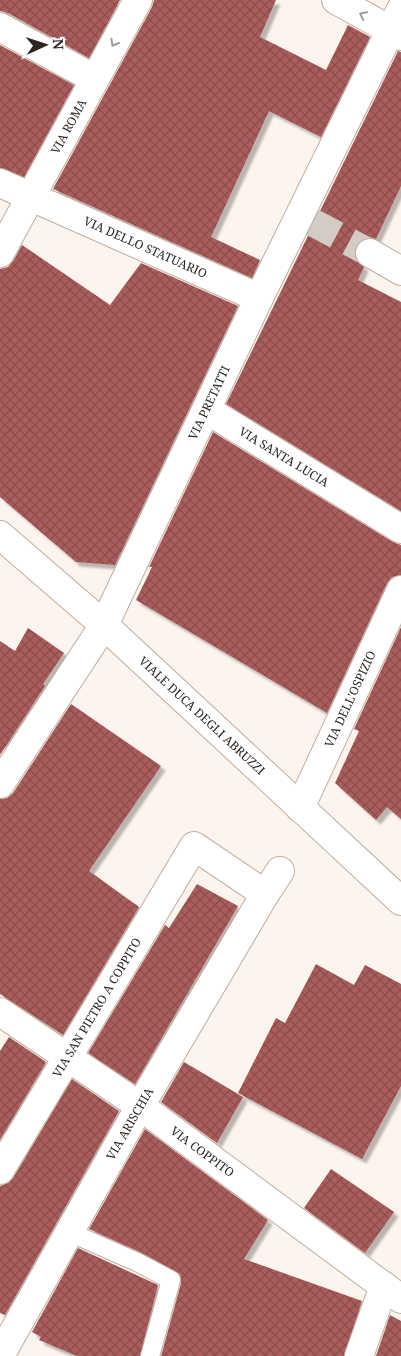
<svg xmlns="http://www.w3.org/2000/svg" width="401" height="1356" viewBox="0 0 401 1356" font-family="'Noto Serif',serif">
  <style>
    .building { fill: url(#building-cross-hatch); filter: url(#shadow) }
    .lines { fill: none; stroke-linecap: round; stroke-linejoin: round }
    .minor-tunnel { stroke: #d3cbc4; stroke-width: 28; stroke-dasharray: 28 14; stroke-linecap: butt }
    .service-casing { stroke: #c2ad9e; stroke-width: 20 }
    .pedestrian-casing { stroke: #c2ad9e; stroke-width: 30 }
    .minor-casing { stroke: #c2ad9e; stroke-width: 30 }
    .service { stroke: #fff; stroke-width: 18 }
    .pedestrian { stroke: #fff; stroke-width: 28 }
    .minor { stroke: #fff; stroke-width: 28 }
    .oneway { stroke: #a09d9b }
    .labels { text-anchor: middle; stroke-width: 4; stroke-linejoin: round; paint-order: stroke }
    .street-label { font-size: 12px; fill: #2d2520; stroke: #fff }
  </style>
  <defs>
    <pattern id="building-cross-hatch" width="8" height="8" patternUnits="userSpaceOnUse" patternTransform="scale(1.25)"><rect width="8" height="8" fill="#aa5d5d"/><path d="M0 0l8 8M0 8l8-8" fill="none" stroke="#8b4d4c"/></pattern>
    <filter id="shadow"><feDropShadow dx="4.5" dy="4.5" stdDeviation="1" flood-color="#0004"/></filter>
  </defs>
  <rect width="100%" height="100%" fill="#fdf4ed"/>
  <!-- building -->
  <g class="building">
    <polygon points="0,0 120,0 89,58 8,13 0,11"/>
    <polygon points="154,0 276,0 260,37 326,70 348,25 370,37 321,137 269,111 211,237 260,260 252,278 53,189 152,7"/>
    <polygon points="0,45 74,85 24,177 0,168"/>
    <polygon points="398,51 401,52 401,186 376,239 370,237 362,240 356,246 354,253 357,261 364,267 358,280 401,302 401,511 226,404"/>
    <polygon points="22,245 110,305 141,263 238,306 115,565 76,562 0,497 0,269 8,267 13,261"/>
    <polygon points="213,432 393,542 401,545 401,575 392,577 387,583 327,713 136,600 152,567 149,567"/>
    <polygon points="401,627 401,819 387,807 376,820 335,783 359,731 354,729"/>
    <polygon points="28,628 64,653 43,684 45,686 0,755 0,641 15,651"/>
    <polygon points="71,704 161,766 89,871 139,907 63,1035 0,994 0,799 7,798 13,793"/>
    <polygon points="197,884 238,906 135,1084 88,1053 165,925 169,928"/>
    <polygon points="316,964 354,985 365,965 401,984 401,1086 362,1159 238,1093 276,1018 285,1023"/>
    <polygon points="9,1037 46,1062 0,1140 0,1051"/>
    <polygon points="184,1062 243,1097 217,1143 161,1102"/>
    <polygon points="72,1079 119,1111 5,1315 0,1313 0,1186 8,1183 13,1178"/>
    <polygon points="145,1129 268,1220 244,1259 362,1301 344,1356 161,1356 181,1283 180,1274 142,1253 89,1229"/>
    <polygon points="331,1169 394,1212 365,1253 304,1208"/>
    <polygon points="78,1248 158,1285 140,1356 77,1356 39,1340 41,1337 32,1332"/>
    <polygon points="390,1315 401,1321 401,1356 376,1356"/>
  </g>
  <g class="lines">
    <!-- minor-tunnel -->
    <polyline class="minor-tunnel" points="312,222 370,253"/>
    <defs>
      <polyline id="service" points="69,1232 137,1262 171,1280 150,1356"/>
      <polyline id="pedestrian" points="265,894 280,871"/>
      <g id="minor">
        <polyline points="336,0 401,36"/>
        <polyline points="0,27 95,79"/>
        <path id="s1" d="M 0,183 L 259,298"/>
        <path id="s2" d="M 0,253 L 138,0"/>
        <polyline points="370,253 401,271"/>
        <path id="s3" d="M 207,410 L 401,529"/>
        <path id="s4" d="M 0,535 L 104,625 L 401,901"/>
        <path id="s5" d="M 0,784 L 104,625 L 259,298 L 401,9"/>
        <path id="s6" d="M 300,808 L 401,590"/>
        <path id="s7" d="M 0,1012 L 140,1106 L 401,1299"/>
        <path id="s8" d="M 0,1170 L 194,846 L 265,894 L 140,1106 L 0,1356"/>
        <polyline points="359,1356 384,1286"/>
      </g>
    </defs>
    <!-- service casing -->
    <use href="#service" class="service-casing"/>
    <!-- pedestrian casing -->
    <use href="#pedestrian" class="pedestrian-casing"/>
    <!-- minor casing -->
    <use href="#minor" class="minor-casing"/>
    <!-- service -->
    <use href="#service" class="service"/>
    <!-- pedestrian -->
    <use href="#pedestrian" class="pedestrian"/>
    <!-- minor -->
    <use href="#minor" class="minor"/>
  </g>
  <!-- one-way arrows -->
  <defs><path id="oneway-chevron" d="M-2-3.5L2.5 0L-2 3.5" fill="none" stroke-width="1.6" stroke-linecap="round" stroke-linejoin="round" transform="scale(1.25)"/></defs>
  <g class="oneway">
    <use href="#oneway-chevron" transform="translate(363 15) rotate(-152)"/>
    <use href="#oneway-chevron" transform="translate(114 43) rotate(119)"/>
  </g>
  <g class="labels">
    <!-- street labels -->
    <g class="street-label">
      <text dy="4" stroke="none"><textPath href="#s2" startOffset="144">VIA ROMA</textPath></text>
      <text dy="4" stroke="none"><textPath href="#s1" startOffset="159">VIA DELLO STATUARIO</textPath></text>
      <text dy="4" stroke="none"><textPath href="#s5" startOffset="436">VIA PRETATTI</textPath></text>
      <text dy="4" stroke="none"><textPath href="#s3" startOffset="90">VIA SANTA LUCIA</textPath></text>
      <text dy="4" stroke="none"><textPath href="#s6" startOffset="120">VIA DELL'OSPIZIO</textPath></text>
      <text dy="4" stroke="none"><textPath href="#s4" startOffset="271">VIALE DUCA DEGLI ABRUZZI</textPath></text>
      <text dy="4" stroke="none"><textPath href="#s8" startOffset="189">VIA SAN PIETRO A COPPITO</textPath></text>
      <text transform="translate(130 1124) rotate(-60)" y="4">VIA ARISCHIA</text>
      <text dy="4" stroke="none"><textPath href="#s7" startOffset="246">VIA COPPITO</textPath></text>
    </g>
  </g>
  <!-- north arrow -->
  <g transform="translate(45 45) rotate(87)" stroke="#ffffff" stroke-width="4" paint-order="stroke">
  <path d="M0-4L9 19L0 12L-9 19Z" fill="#2d2520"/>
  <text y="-8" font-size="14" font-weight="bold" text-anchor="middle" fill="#2d2520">N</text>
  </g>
</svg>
